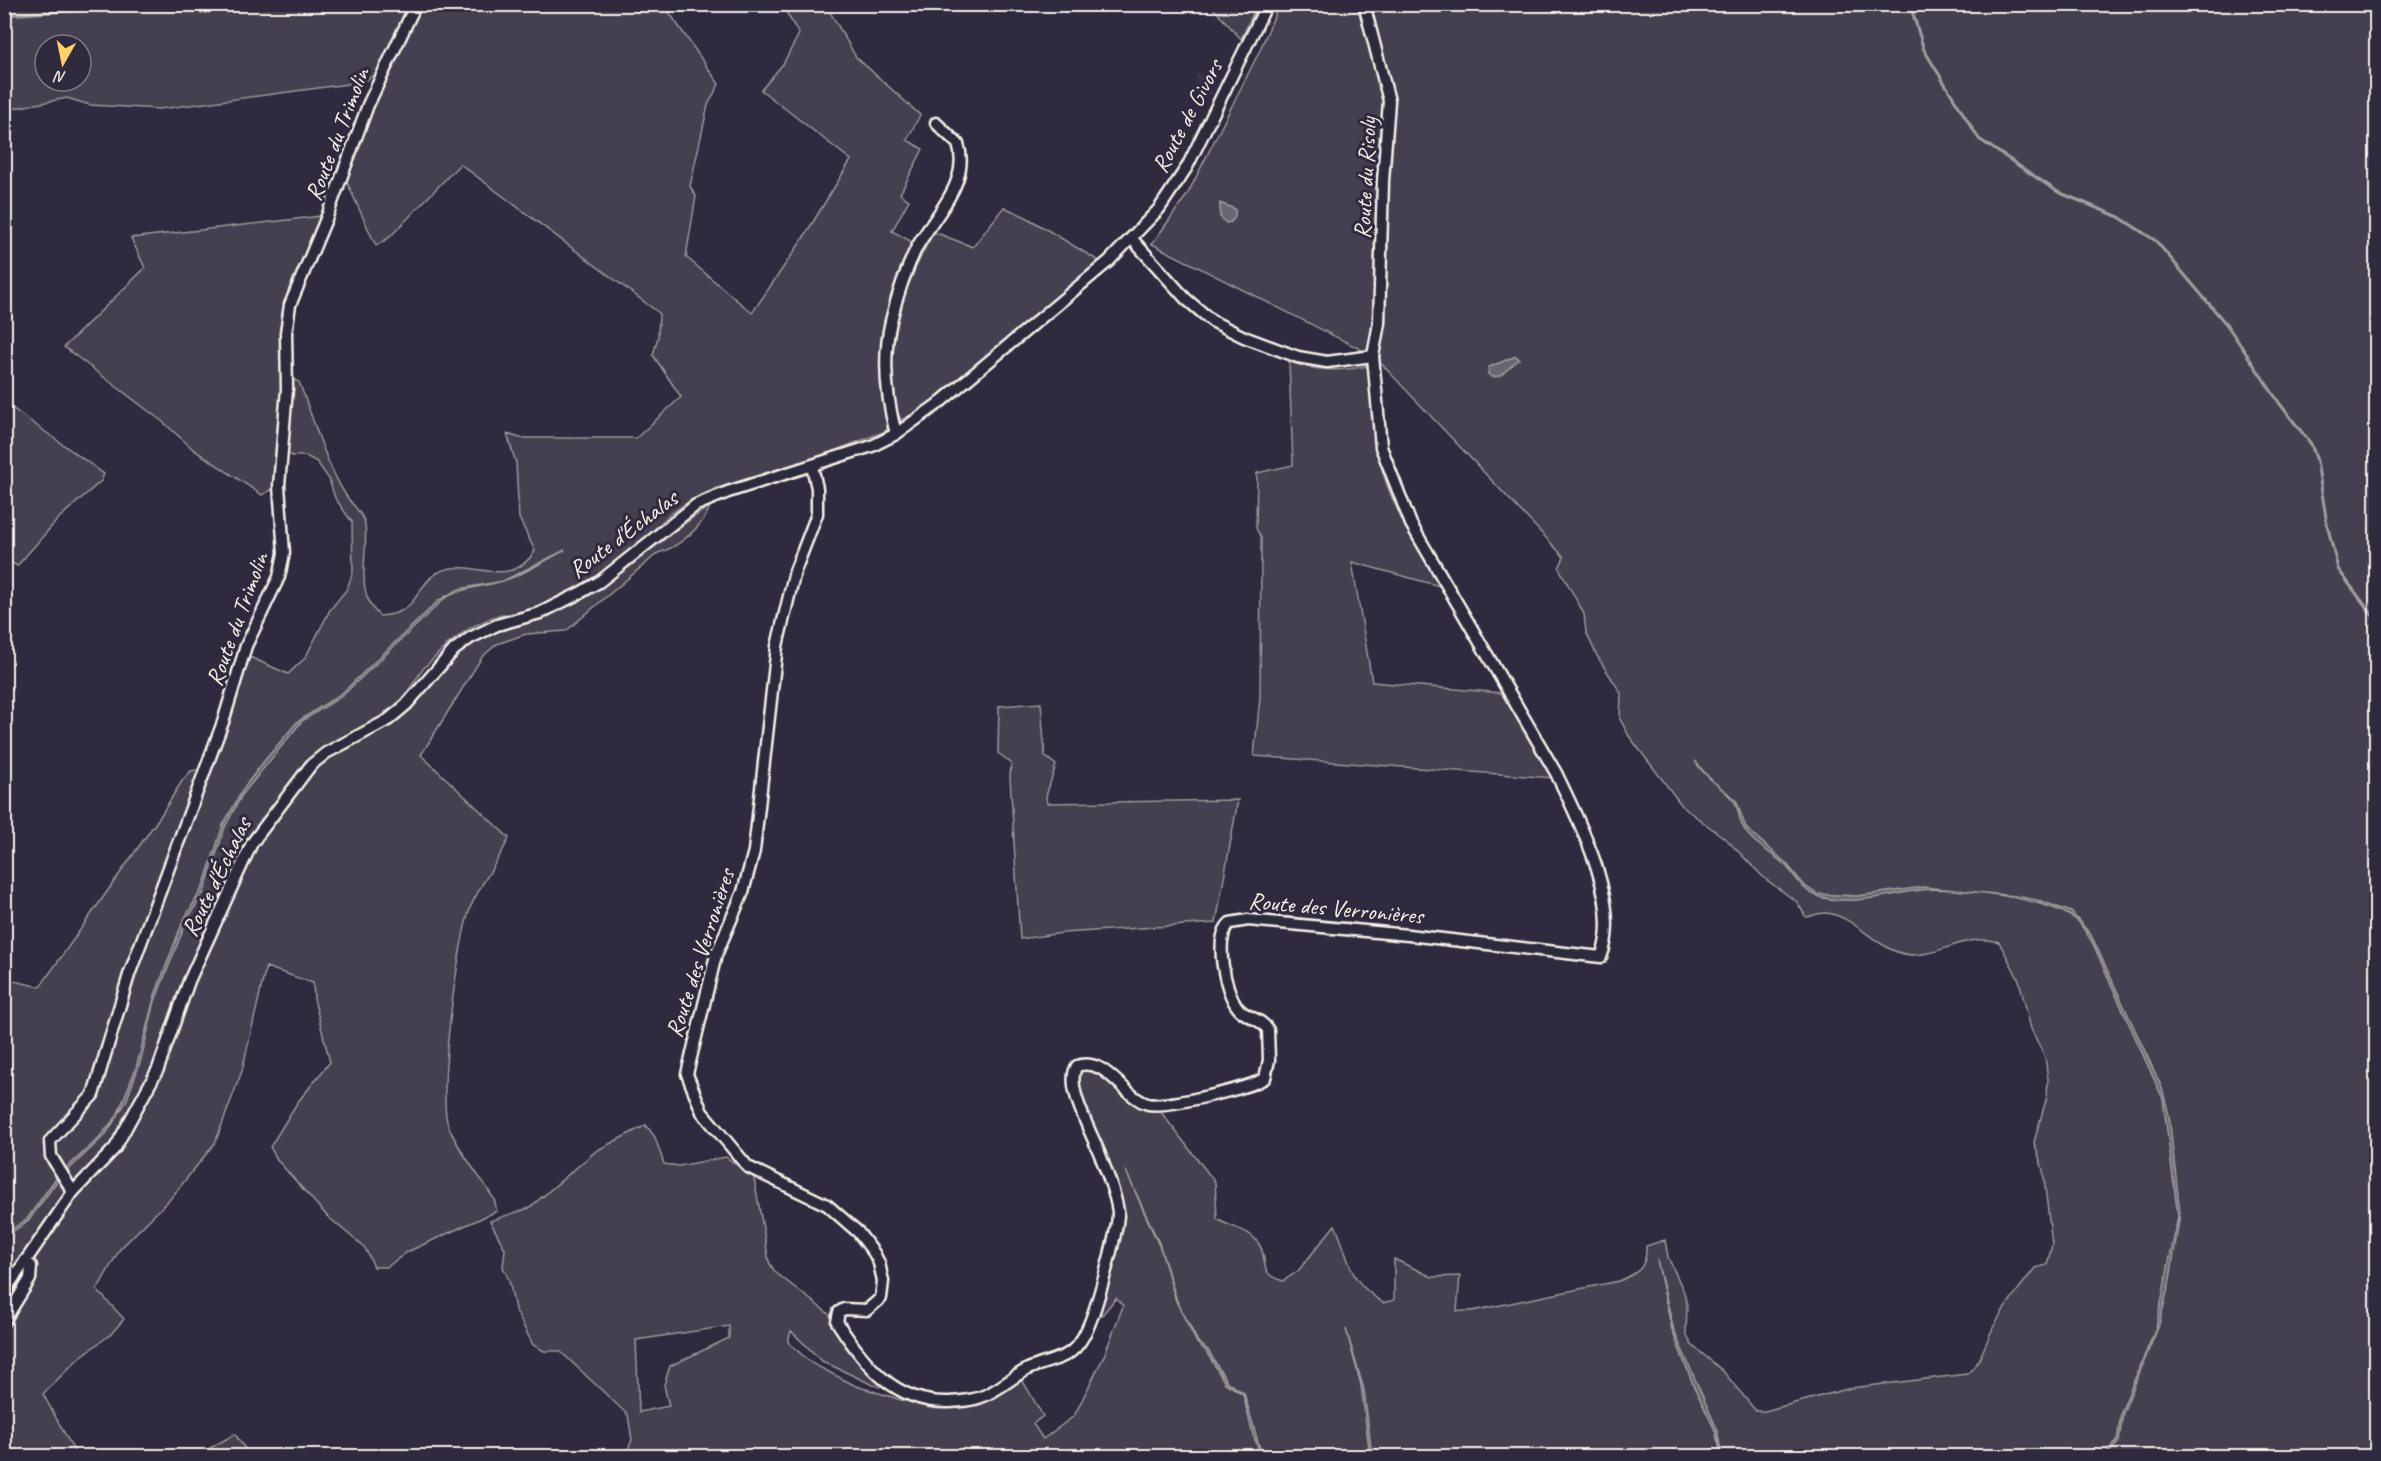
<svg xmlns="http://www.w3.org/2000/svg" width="2381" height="1461" viewBox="0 0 2381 1461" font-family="Caveat,sans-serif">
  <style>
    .built { fill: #3b3647 }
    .green { fill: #454050; stroke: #9c989c; stroke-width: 1.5; fill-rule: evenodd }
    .water { fill: #6a6670; stroke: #a19ea0; stroke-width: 1.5 }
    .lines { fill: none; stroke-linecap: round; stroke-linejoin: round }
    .stream { stroke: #a19ea0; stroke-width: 3 }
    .minor-casing { stroke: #f4f1e8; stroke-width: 15 }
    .minor { stroke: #2f2a3d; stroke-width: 10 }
    .labels { text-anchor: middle; stroke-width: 6; stroke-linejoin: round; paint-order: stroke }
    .street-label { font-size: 24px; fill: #f4f1e8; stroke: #2f2a3d }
  </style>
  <rect width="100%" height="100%" fill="#2f2a3d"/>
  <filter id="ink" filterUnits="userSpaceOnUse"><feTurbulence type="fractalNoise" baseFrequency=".0167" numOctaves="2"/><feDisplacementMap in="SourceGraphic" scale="12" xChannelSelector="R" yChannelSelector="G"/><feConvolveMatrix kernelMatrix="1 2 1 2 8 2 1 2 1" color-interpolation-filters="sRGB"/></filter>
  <g filter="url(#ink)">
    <!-- built -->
    <polygon class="built" points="1204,73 1212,94 1203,98 1195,76"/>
    <!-- green -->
    <g class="green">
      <polygon points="1214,4 1257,5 1241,39 1213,8"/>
      <path d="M 5,5 L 410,5 L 375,75 L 363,82 L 160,109 L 90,105 L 67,98 L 5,110 ZM 45,45 L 81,45 L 81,81 L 45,81 Z"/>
      <path d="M 421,5 L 664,5 L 719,84 L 708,105 L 690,186 L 696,196 L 686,257 L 752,313 L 802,240 L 851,160 L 761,90 L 783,64 L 799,34 L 782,5 L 826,5 L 856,57 L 920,115 L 907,140 L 923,149 L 900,194 L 909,200 L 892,231 L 916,244 C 904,278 885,314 881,350 C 879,374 884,399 888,424 L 886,431 L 815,458 L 717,488 L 691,500 L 669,515 L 622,560 L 584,585 L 540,608 L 493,617 L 470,628 L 448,644 L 423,669 L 400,703 L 385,712 L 393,722 C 418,695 444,657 478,640 C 515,621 556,616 592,593 C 634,568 668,532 710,506 C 704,526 678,548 658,553 L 566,631 L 526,634 L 497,644 L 482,657 L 421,755 L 509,838 C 498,862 481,883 471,906 C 458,938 437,1095 448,1125 C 458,1150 479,1175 494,1199 L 497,1211 L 407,1252 L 387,1267 L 374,1267 L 365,1248 L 327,1216 L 278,1161 L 270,1147 L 297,1103 L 330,1062 L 314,999 L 313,983 L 266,967 L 242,1071 L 215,1143 L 171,1198 L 120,1249 L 97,1290 L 124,1319 L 111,1334 L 79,1358 L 43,1394 L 77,1456 L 5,1456 L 5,979 L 40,987 L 161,815 L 182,781 L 191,771 L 212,767 L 250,657 L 288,674 L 305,658 L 330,610 L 347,589 L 353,572 L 352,522 L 335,498 L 329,479 L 317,462 L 306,456 L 292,456 L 286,452 L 290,378 L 299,382 C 314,420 325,463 347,497 C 353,506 363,513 365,524 C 369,554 353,593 380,616 C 420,613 413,588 437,573 C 469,554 507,594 535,551 L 519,518 L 516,463 L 507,434 L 520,438 L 636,438 L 681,397 L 653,355 L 658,337 L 659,313 L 460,164 L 390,237 L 376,246 L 346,180 L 373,105 Z"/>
      <path d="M 1279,5 L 2376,5 L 2376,1456 L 625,1456 L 632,1440 L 628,1415 L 560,1351 L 544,1351 L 533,1345 L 515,1309 L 509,1280 L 503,1267 L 505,1249 L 490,1221 L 529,1208 L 596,1151 L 646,1125 L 655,1137 L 664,1164 L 679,1166 L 726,1157 L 754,1178 L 769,1262 L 775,1272 L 830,1315 L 883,1384 L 880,1387 L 873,1385 L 822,1361 L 791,1331 L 788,1342 L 811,1363 L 856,1386 L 905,1401 L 930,1405 L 961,1406 L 1020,1376 L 1043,1416 L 1033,1424 L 1043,1439 L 1074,1416 L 1104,1356 L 1123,1306 L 1116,1298 L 1102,1315 L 1098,1313 L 1120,1239 L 1122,1205 L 1116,1182 L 1079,1090 L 1078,1076 L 1082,1071 L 1091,1070 L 1099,1073 L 1138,1105 L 1160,1111 L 1215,1182 L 1217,1219 C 1231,1228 1250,1229 1259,1244 C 1270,1262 1256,1273 1283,1281 L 1298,1271 L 1335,1225 C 1353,1265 1344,1276 1383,1303 L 1394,1300 L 1394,1259 L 1432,1277 L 1460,1276 L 1457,1311 L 1472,1311 L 1619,1281 C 1638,1273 1647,1268 1646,1246 L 1665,1240 L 1668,1257 L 1684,1292 L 1687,1304 L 1686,1334 L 1692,1345 L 1723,1371 L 1756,1411 L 1765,1411 L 1851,1388 L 1967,1374 C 1982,1361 1985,1343 1994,1326 C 2005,1305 2021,1286 2035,1268 L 2047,1265 L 2052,1245 L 2043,1170 L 2034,1142 L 2047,1096 L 2048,1079 L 2045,1057 L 2031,1029 L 2019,980 L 1999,942 C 1963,933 1944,955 1912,955 C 1879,954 1854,914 1825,913 C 1819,913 1812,916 1806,917 L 1797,902 L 1764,878 L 1727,840 L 1683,807 L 1629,736 L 1620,719 L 1621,693 L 1597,656 L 1586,632 L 1584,614 L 1559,568 L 1564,557 L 1374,356 L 1152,244 L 1187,195 L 1259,52 ZM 729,1326 L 729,1338 L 670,1366 L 664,1385 L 669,1406 L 639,1412 L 636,1340 Z"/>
      <path d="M 1004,207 L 1026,217 L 1099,261 L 972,369 L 919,411 L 901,420 C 871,366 906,281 934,232 L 973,247 Z"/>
      <polygon points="322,216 288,291 282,317 282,398 273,489 262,495 194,450 163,422 64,347 145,268 131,238"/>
      <path d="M 1289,362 C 1317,371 1338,372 1366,366 L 1369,370 C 1371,400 1372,430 1379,458 C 1390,506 1417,547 1443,587 L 1352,562 L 1372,682 L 1502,693 L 1553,778 L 1254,756 L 1260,698 L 1261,550 L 1261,538 L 1256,528 L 1257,473 L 1293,465 Z"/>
      <polygon points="5,403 104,474 101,481 59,518 17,566 5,558"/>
      <polygon points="1041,703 1045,756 1056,765 1046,796 1047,803 1238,800 1216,923 1063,933 1020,939 1010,777 1011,763 998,753 999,706"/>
      <polygon points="235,1434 250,1456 194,1456 196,1456"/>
    </g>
    <!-- water -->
    <g class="water">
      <polygon points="1220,203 1235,209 1235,217 1231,222 1226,223 1220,217"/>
      <polygon points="1516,356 1519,359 1500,376 1492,377 1488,374 1489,367"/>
      <path d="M 565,550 L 534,567 C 523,573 511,579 499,582 C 481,587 462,588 445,598 L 342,696 L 302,721 L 242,795 L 225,827 L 204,892 L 187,920 L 155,1001 L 140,1063 L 126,1102 L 106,1134 L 63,1175 L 62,1172 L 97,1140 L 117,1116 L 136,1068 L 155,995 L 183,921 L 203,887 L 223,825 L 245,786 L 265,760 L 297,722 L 342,693 L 439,600 L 459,589 L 503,581 Z"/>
      <path d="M 1695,761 L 1709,778 L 1736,800 L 1746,828 L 1786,863 L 1805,886 L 1817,894 L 1857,896 L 1923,887 L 2016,896 L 2041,901 L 2071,912 L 2091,935 L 2162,1088 L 2169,1115 L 2180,1213 L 2170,1280 L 2159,1325 L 2123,1413 L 2119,1442 L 2106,1456 L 2103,1456 L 2117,1441 L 2121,1412 L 2156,1328 L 2178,1217 L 2163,1099 L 2092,942 C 2087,935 2083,926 2076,920 C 2052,899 1954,886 1921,890 C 1889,894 1850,907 1817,896 C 1802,891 1796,876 1785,865 C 1771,852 1750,843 1742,825 C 1738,817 1739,807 1733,800 C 1720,785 1705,778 1695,761 Z"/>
      <polygon points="1125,1169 1159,1243 1177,1301 1198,1342 1208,1350 1227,1382 1244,1393 1262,1456 1253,1435 1243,1394 1225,1383 1206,1351 1197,1343 1176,1301 1161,1250"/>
      <polygon points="56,1178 58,1180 29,1220 7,1236 5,1244 6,1233 27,1219"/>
      <polygon points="1657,1260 1674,1331 1717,1429 1722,1456 1714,1428 1694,1387 1672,1330"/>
      <polygon points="1346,1329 1364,1390 1372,1456 1370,1456 1361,1385"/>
    </g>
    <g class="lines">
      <!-- stream -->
      <g class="stream">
        <polyline points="1910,4 1924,50 1979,139 2058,192 2119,217 2156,241 2227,325 2280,404 2311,444 2317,461 2327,524 2338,569 2376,620"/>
        <polyline points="4,15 133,7 206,12 224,4"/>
      </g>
      <defs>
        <g id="minor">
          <polyline points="1132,239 1186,299 1212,321 1244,337 1298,357 1327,362 1373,356"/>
          <path d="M 896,434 C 886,396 882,359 891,321 C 897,296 906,269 917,247 C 934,216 971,182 958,144 L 936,123"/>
          <path d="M 812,466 L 817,488 L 817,514 L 795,571 L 777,646 L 754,851 L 743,892 L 716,955 L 687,1074 L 702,1112 L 748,1167 L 827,1205 L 858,1232 L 874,1253 L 879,1263 L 883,1281 L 881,1298 L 867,1310 L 844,1309 L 839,1312 L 837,1322 C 864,1364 895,1404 950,1402 C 960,1401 971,1401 981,1397 C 998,1391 1012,1377 1028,1369 C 1058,1356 1073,1362 1088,1327 C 1096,1310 1119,1228 1118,1212 C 1116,1195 1108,1176 1102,1160 C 1095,1138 1063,1086 1077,1066 C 1106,1056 1123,1097 1148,1104 C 1165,1108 1251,1088 1265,1078 L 1269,1060 L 1268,1030 C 1261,1018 1246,1018 1238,1008 C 1225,992 1213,938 1230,923 L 1248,920 L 1408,935 L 1601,957 C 1623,905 1579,821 1556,773 L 1411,524 L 1381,447 L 1373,356 L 1379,323 L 1383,181 L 1389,101 L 1364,4"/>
          <polyline points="73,1192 51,1156 50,1141 93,1095 129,975 223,722 246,646 279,577 284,553 279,486 287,389 286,333 290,305 326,219 368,105 416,4"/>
          <polyline points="4,1292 73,1192 115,1148 158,1069 189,981 252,843 311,765 326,753 388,720 406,705 454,650 470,638 497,625 540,613 580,593 599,582 696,505 728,492 872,446 896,434 938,404 1109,261 1159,209 1187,167 1267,4"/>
          <polyline points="4,1321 30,1279 31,1266 25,1261"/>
        </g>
      </defs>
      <!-- minor casing -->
      <use href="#minor" class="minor-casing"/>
      <!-- minor -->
      <use href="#minor" class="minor"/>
    </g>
  </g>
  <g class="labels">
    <!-- street labels -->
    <g class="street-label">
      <text transform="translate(1187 116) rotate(-62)" y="8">Route de Givors</text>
      <text transform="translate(337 134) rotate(-69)" y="8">Route du Trimolin</text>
      <text transform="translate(1365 178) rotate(-87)" y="8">Route du Risoly</text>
      <text transform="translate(623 534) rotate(-37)" y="8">Route d'Échalas</text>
      <text transform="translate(237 619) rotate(-70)" y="8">Route du Trimolin</text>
      <text transform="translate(216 877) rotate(-64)" y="8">Route d'Échalas</text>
      <text transform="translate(1336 908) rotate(5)" y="8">Route des Verronières</text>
      <text transform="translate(700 953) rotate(-72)" y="8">Route des Verronières</text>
    </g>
  </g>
  <!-- margin -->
  <rect width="2381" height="1461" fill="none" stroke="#2f2a3d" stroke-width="24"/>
  <rect x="12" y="12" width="2357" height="1437" fill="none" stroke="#f4f1e8" stroke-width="2" filter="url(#ink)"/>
  <!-- north arrow -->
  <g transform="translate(63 63) rotate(189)"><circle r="28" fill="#2f2a3d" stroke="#7e7a81" stroke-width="1.5"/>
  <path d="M0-4.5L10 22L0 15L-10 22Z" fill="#ffd166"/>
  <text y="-9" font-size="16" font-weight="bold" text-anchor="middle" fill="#f4f1e8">N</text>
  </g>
</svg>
